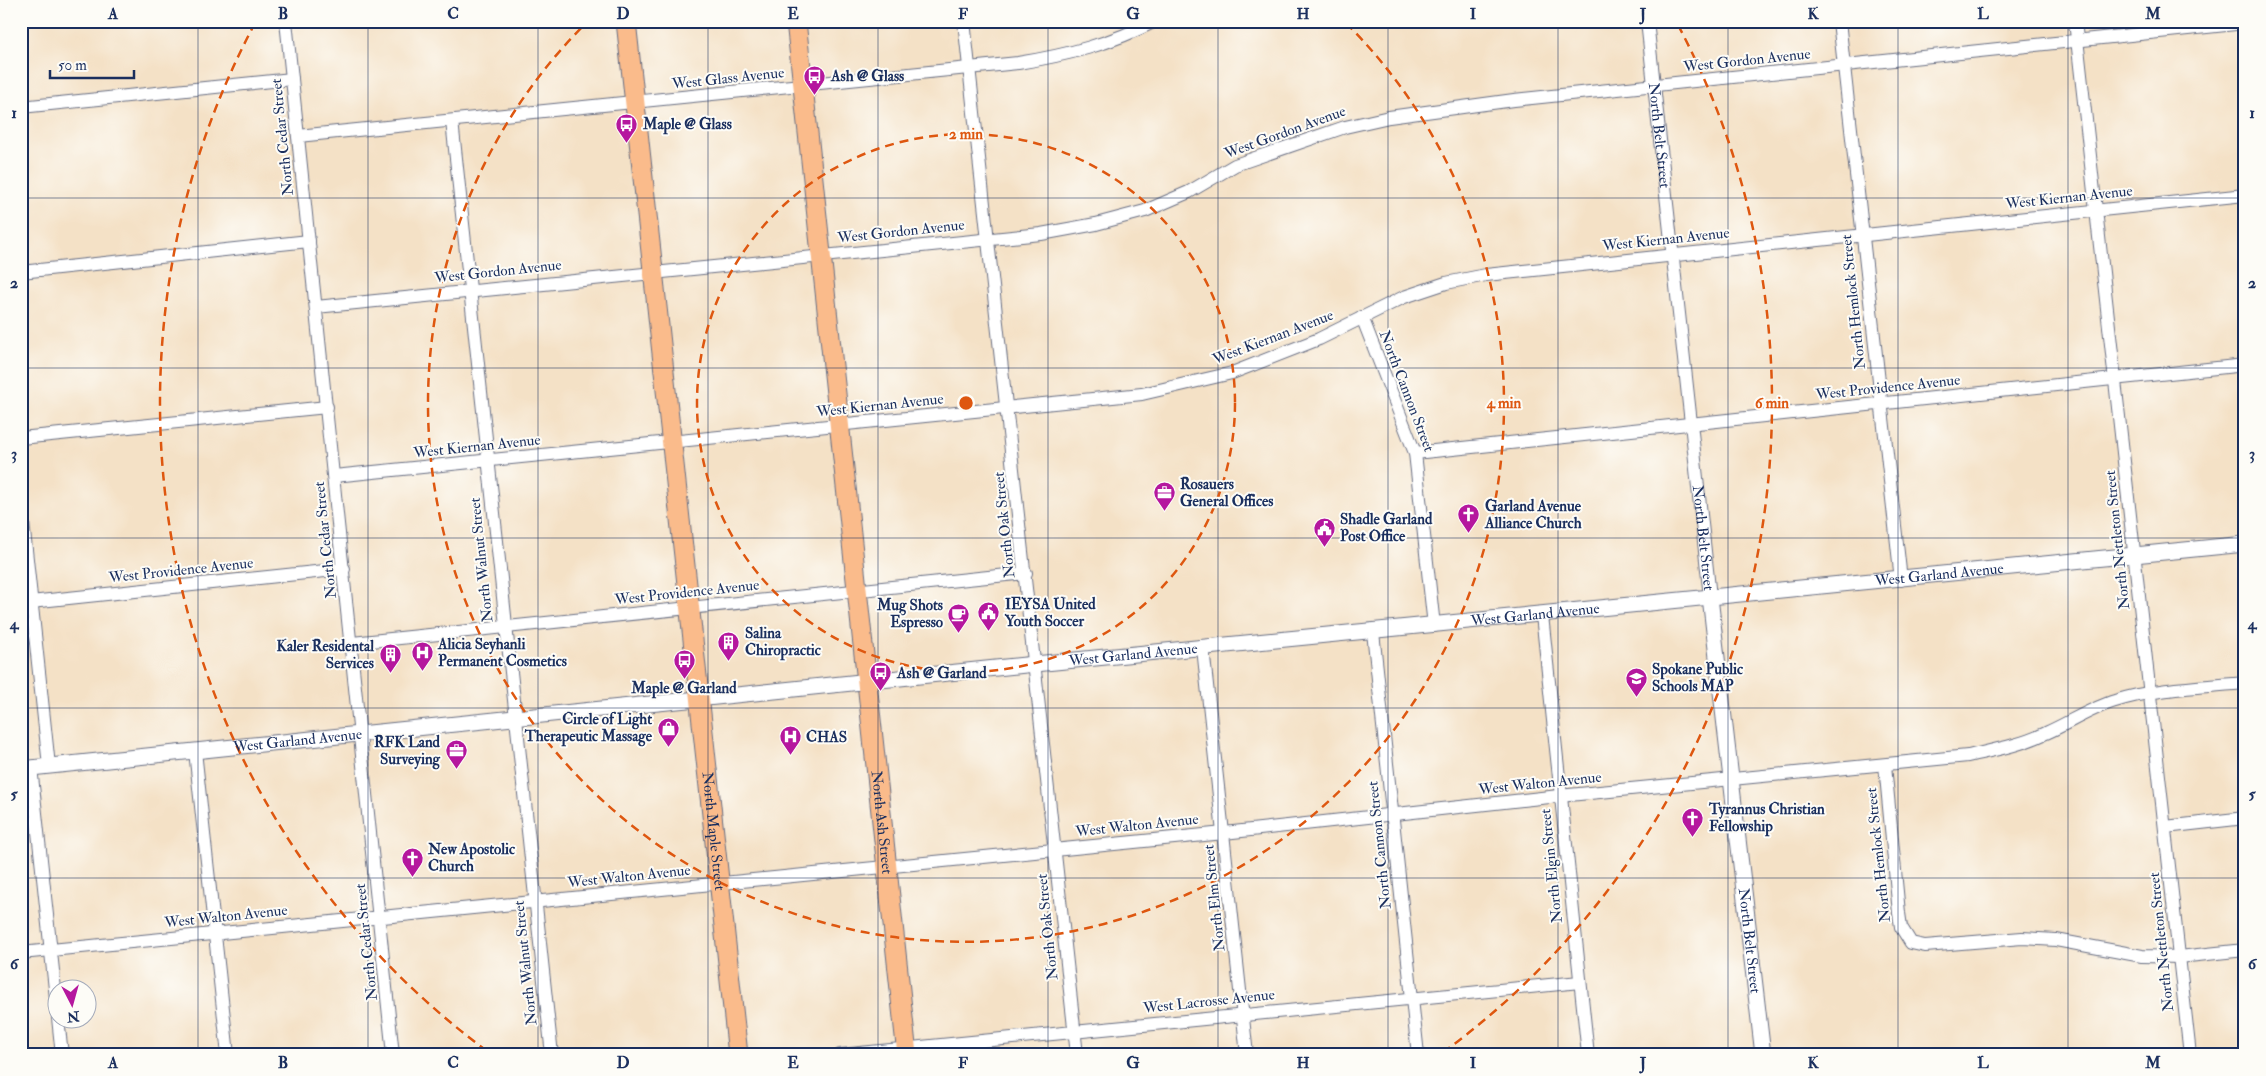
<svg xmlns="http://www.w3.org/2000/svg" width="2266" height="1076" viewBox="0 0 2266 1076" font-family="'IM FELL Double Pica',serif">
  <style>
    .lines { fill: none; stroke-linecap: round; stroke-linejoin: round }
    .minor-casing { stroke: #676d82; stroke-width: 14 }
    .tertiary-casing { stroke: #676d82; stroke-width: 17 }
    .primary-casing { stroke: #676d82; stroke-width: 21 }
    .minor { stroke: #fff; stroke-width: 12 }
    .tertiary { stroke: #fff; stroke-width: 15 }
    .primary { stroke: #fabb8b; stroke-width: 19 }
    .grid { fill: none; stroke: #1b2f5e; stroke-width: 1; stroke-opacity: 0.55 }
    .ring { fill: none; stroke: #de5710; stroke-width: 2.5; stroke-dasharray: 9 6 }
    .labels { text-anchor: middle; stroke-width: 4; stroke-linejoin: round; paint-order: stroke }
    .street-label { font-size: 15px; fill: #1b2f5e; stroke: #fdfcf7 }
    .poi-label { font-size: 15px; font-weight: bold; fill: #1b2f5e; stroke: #fdfcf7; text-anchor: start }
    .centre { fill: #de5710; stroke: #fdfcf7; stroke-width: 2.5 }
    .ring-label { font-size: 15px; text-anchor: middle; font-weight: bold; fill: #de5710; stroke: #fdfcf7; stroke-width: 4; stroke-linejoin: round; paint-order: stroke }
    .neatline { fill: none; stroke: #1b2f5e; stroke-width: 2 }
    .grid-label { font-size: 16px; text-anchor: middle; font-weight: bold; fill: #1b2f5e }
  </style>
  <rect width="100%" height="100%" fill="#fdfcf7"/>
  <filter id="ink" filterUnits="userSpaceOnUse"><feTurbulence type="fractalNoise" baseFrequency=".02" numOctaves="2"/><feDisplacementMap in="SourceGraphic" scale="10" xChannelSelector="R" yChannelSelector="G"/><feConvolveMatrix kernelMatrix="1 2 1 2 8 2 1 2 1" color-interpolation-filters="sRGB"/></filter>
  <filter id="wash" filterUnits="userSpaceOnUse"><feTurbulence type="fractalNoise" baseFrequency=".0096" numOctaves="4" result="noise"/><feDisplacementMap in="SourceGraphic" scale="20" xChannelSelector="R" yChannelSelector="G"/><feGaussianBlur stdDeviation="1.12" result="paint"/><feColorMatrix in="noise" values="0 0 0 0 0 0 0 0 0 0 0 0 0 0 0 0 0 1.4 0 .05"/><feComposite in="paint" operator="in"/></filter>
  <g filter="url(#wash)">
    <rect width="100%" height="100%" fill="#f4e1c6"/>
  </g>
  <g filter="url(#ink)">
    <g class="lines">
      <defs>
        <g id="minor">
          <polyline points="286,21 393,1055"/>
          <polyline points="964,21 1077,1055"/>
          <path id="s1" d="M 1647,21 L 1710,597"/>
          <polyline points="1839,21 1901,580"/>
          <polyline points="2075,21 2190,1055"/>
          <polyline points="21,107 292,79"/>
          <polyline points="452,121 552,1055"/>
          <path d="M 298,136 L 1018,63 C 1067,55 1111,44 1155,21"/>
          <polyline points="21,272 309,241"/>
          <polyline points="316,307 1041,234 1096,224 1145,211 1189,192 1235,165 1345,127 1389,117 1514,100 2245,23"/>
          <polyline points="1362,317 1415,453 1434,626"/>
          <polyline points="21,438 327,407"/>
          <polyline points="1415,453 2245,365"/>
          <polyline points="334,476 1142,394 1232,373 1319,339 1404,297 1446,283 1486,275 2245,195"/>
          <polyline points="21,503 49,766"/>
          <polyline points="21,603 344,569"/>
          <polyline points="1542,615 1588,1055"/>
          <polyline points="1373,632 1418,1055"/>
          <polyline points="352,643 1026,573"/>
          <polyline points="1203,648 1247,1055"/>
          <polyline points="195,751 228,1055"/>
          <polyline points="1885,765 1899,913 1901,927 1911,943 1925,946 2022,938 2056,940 2142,956 2179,957 2245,950"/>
          <polyline points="31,767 58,1017"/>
          <polyline points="2165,827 2245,818"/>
          <path d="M 21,953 L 1224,833 L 1559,796 L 1968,756 C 1994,750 2022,745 2046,733 C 2069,723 2091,708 2115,701 C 2156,688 2202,687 2245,683"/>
          <polyline points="58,1018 62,1055"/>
          <polyline points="840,1055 1580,982"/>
        </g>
        <g id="tertiary">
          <path id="s2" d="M 1710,597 L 1763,1055"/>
          <path id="s3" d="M 21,769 L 1035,664 L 2245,544"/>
        </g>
        <g id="primary">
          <path id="s4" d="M 626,21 L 738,1055"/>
          <path id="s5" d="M 796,21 L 907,1055"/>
        </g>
      </defs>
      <!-- minor casing -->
      <use href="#minor" class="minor-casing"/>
      <!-- tertiary casing -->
      <use href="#tertiary" class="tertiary-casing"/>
      <!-- primary casing -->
      <use href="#primary" class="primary-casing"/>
      <!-- minor -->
      <use href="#minor" class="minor"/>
      <!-- tertiary -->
      <use href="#tertiary" class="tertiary"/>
      <!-- primary -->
      <use href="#primary" class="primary"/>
    </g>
  </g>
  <!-- grid -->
  <path class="grid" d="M 198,21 L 198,1055M 368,21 L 368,1055M 538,21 L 538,1055M 708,21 L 708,1055M 878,21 L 878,1055M 1048,21 L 1048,1055M 1218,21 L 1218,1055M 1388,21 L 1388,1055M 1558,21 L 1558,1055M 1728,21 L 1728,1055M 1898,21 L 1898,1055M 2068,21 L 2068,1055M 21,198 L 2245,198M 21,368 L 2245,368M 21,538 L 2245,538M 21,708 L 2245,708M 21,878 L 2245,878"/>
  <!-- distance rings -->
  <g class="ring">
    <circle cx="966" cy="403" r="269"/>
    <path d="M1346 23A538 538 0 1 1 586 23"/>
    <path d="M487 1051A806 806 0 0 1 254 25M1678 25A806 806 0 0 1 1445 1051"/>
  </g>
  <!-- icons -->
  <defs>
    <symbol id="bus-pin" viewBox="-11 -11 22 30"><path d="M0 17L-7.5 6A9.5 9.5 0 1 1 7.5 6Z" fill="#b5179e" stroke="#fdfcf7"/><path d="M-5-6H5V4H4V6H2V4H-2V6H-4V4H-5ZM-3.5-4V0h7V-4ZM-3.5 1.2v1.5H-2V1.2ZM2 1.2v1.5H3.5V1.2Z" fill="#fff"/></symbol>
    <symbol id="office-pin" viewBox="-11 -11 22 30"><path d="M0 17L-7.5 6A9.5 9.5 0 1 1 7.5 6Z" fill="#b5179e" stroke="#fdfcf7"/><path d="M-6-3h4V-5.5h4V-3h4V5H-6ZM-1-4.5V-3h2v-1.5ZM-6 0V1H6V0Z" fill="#fff"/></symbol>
    <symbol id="church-pin" viewBox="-11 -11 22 30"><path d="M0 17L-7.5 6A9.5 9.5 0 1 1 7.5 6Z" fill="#b5179e" stroke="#fdfcf7"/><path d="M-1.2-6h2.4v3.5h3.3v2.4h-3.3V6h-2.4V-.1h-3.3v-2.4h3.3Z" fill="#fff"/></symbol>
    <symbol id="civic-pin" viewBox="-11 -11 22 30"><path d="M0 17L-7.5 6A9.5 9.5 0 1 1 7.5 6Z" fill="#b5179e" stroke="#fdfcf7"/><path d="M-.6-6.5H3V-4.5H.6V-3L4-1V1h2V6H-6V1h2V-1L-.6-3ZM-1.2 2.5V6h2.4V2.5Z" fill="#fff"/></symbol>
    <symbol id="cafe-pin" viewBox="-11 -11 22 30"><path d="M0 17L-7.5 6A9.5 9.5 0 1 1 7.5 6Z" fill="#b5179e" stroke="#fdfcf7"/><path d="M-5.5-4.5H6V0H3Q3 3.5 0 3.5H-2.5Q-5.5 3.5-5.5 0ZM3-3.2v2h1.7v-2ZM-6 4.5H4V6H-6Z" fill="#fff"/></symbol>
    <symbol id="building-pin" viewBox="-11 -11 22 30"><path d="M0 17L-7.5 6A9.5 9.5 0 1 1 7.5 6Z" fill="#b5179e" stroke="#fdfcf7"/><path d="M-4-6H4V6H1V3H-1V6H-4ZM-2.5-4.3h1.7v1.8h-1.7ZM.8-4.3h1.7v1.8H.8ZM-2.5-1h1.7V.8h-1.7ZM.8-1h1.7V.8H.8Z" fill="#fff"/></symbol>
    <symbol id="hospital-pin" viewBox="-11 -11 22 30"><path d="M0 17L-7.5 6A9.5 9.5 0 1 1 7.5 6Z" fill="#b5179e" stroke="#fdfcf7"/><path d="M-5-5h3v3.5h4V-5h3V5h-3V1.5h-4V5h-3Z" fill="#fff"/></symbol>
    <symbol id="school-pin" viewBox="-11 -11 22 30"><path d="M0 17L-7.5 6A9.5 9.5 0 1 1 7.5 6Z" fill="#b5179e" stroke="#fdfcf7"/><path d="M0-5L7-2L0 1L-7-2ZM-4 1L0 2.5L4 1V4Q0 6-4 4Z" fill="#fff"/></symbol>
    <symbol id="shop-pin" viewBox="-11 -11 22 30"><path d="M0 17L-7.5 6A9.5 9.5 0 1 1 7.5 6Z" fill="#b5179e" stroke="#fdfcf7"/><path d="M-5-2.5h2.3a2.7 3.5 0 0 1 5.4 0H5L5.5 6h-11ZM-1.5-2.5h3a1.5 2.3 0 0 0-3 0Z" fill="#fff"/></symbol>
  </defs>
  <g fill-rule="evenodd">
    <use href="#bus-pin" x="802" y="64" width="25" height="34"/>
    <use href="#bus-pin" x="614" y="112" width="25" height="34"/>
    <use href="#office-pin" x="1152" y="480" width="25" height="34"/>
    <use href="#church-pin" x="1456" y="502" width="25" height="34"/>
    <use href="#civic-pin" x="1312" y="516" width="25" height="34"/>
    <use href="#civic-pin" x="976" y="600" width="25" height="34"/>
    <use href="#cafe-pin" x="946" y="602" width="25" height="34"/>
    <use href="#building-pin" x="716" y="630" width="25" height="34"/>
    <use href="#hospital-pin" x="410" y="640" width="25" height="34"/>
    <use href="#building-pin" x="378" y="642" width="25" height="34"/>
    <use href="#bus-pin" x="672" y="648" width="25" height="34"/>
    <use href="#bus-pin" x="868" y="660" width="25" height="34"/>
    <use href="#school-pin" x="1624" y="666" width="25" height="34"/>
    <use href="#shop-pin" x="656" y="716" width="25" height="34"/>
    <use href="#hospital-pin" x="778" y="724" width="25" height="34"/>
    <use href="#office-pin" x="444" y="738" width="25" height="34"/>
    <use href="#church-pin" x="1680" y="806" width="25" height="34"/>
    <use href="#church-pin" x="400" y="846" width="25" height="34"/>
  </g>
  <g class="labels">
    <!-- street labels -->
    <g class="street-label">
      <text transform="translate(1747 60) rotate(-6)" y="5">West Gordon Avenue</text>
      <text transform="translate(728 78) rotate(-6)" y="5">West Glass Avenue</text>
      <text transform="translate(1285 132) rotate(-20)" y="5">West Gordon Avenue</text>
      <text dy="5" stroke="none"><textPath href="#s1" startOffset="115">North Belt Street</textPath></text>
      <text transform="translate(282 137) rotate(-96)" y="5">North Cedar Street</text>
      <text transform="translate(2069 197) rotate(-6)" y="5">West Kiernan Avenue</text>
      <text transform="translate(901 231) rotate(-6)" y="5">West Gordon Avenue</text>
      <text transform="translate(1666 239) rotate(-6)" y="5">West Kiernan Avenue</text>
      <text transform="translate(498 271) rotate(-6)" y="5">West Gordon Avenue</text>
      <text transform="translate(1853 302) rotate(-96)" y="5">North Hemlock Street</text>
      <text transform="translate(1273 337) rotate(-21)" y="5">West Kiernan Avenue</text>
      <text transform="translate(1888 387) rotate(-6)" y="5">West Providence Avenue</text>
      <text transform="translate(1407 391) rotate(69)" y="5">North Cannon Street</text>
      <text transform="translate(880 405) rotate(-6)" y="5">West Kiernan Avenue</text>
      <text transform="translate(477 446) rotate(-6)" y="5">West Kiernan Avenue</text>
      <text transform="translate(1004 525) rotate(-96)" y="5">North Oak Street</text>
      <text dy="5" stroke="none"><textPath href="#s1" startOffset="520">North Belt Street</textPath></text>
      <text transform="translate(325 540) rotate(-96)" y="5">North Cedar Street</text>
      <text transform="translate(2117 540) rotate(-96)" y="5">North Nettleton Street</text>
      <text transform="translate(481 560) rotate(-96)" y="5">North Walnut Street</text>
      <text transform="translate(181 570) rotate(-6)" y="5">West Providence Avenue</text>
      <text dy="5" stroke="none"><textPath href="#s3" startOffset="1928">West Garland Avenue</textPath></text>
      <text transform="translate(687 592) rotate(-6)" y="5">West Providence Avenue</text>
      <text dy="5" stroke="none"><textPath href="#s3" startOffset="1522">West Garland Avenue</textPath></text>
      <text dy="5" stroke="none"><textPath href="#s3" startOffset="1118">West Garland Avenue</textPath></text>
      <text dy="5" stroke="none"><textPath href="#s3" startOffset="278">West Garland Avenue</textPath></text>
      <text transform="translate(1540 783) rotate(-6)" y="5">West Walton Avenue</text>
      <text dy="5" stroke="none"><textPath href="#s5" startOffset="806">North Ash Street</textPath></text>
      <text transform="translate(1137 825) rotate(-6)" y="5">West Walton Avenue</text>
      <text dy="5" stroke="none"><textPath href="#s4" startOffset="815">North Maple Street</textPath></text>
      <text transform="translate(1379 845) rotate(-96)" y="5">North Cannon Street</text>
      <text transform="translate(1878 855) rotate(-96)" y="5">North Hemlock Street</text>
      <text transform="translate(1551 866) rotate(-96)" y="5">North Elgin Street</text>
      <text transform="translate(629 876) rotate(-6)" y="5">West Walton Avenue</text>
      <text transform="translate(1214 898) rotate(-96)" y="5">North Elm Street</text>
      <text transform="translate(226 916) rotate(-6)" y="5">West Walton Avenue</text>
      <text transform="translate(1047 927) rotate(-96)" y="5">North Oak Street</text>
      <text dy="5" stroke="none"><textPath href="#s2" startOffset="346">North Belt Street</textPath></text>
      <text transform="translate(366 942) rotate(-96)" y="5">North Cedar Street</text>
      <text transform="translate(2161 942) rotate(-96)" y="5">North Nettleton Street</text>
      <text transform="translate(525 963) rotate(-96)" y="5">North Walnut Street</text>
      <text transform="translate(1209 1001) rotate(-6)" y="5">West Lacrosse Avenue</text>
    </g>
    <!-- poi labels -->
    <g class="poi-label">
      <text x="831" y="81">Ash @ Glass</text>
      <text x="643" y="129">Maple @ Glass</text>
      <text x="1180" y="489">Rosauers<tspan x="1180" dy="17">General Offices</tspan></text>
      <text x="1485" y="511">Garland Avenue<tspan x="1485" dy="17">Alliance Church</tspan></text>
      <text x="1340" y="524">Shadle Garland<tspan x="1340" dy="17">Post Office</tspan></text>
      <text x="1005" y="609">IEYSA United<tspan x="1005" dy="17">Youth Soccer</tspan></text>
      <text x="943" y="610" text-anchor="end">Mug Shots<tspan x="943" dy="17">Espresso</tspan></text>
      <text x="745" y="638">Salina<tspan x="745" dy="17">Chiropractic</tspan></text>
      <text x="438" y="649">Alicia Seyhanli<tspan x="438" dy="17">Permanent Cosmetics</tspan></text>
      <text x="374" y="651" text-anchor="end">Kaler Residental<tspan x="374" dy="17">Services</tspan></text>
      <text x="1652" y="674">Spokane Public<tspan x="1652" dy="17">Schools MAP</tspan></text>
      <text x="897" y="678">Ash @ Garland</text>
      <text x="684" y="693" text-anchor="middle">Maple @ Garland</text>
      <text x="652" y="724" text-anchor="end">Circle of Light<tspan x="652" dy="17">Therapeutic Massage</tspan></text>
      <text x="806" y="742">CHAS</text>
      <text x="440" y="747" text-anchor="end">RFK Land<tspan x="440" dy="17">Surveying</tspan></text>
      <text x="1709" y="814">Tyrannus Christian<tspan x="1709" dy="17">Fellowship</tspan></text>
      <text x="428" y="854">New Apostolic<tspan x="428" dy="17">Church</tspan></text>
    </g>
  </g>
  <circle cx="966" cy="403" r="8" class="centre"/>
  <g class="ring-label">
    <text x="966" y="139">2 min</text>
    <text x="1504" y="408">4 min</text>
    <text x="1772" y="408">6 min</text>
  </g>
  <!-- margin -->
  <rect width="2266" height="1076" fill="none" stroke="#fdfcf7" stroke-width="55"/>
  <!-- north arrow -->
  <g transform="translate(72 1004) rotate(174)"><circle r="24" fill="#fdfcf7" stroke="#a3aaba"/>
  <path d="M0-4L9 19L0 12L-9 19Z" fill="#b5179e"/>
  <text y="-8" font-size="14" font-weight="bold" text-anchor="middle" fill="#1b2f5e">N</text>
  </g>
  <!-- scale -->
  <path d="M50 70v8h84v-8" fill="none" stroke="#1b2f5e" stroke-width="2.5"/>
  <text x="58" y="70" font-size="15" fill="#1b2f5e" stroke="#fdfcf7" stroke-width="4" paint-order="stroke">50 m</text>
  <rect x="28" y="28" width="2210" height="1020" class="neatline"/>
  <g class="grid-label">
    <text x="113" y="19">A</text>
    <text x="283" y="19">B</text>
    <text x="453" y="19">C</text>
    <text x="623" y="19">D</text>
    <text x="793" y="19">E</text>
    <text x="963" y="19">F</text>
    <text x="1133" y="19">G</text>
    <text x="1303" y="19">H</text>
    <text x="1473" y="19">I</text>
    <text x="1643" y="19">J</text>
    <text x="1813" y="19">K</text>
    <text x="1983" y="19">L</text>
    <text x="2153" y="19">M</text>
    <text x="14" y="118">1</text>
    <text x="2252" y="118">1</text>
    <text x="14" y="288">2</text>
    <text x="2252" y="288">2</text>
    <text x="14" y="459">3</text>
    <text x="2252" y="459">3</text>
    <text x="14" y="629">4</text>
    <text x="2252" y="629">4</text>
    <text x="14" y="799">5</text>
    <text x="2252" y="799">5</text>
    <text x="14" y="969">6</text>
    <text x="2252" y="969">6</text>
    <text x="113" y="1068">A</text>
    <text x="283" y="1068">B</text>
    <text x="453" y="1068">C</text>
    <text x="623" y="1068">D</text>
    <text x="793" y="1068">E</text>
    <text x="963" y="1068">F</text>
    <text x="1133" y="1068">G</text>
    <text x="1303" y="1068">H</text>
    <text x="1473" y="1068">I</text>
    <text x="1643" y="1068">J</text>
    <text x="1813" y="1068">K</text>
    <text x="1983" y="1068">L</text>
    <text x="2153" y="1068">M</text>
  </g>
</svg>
